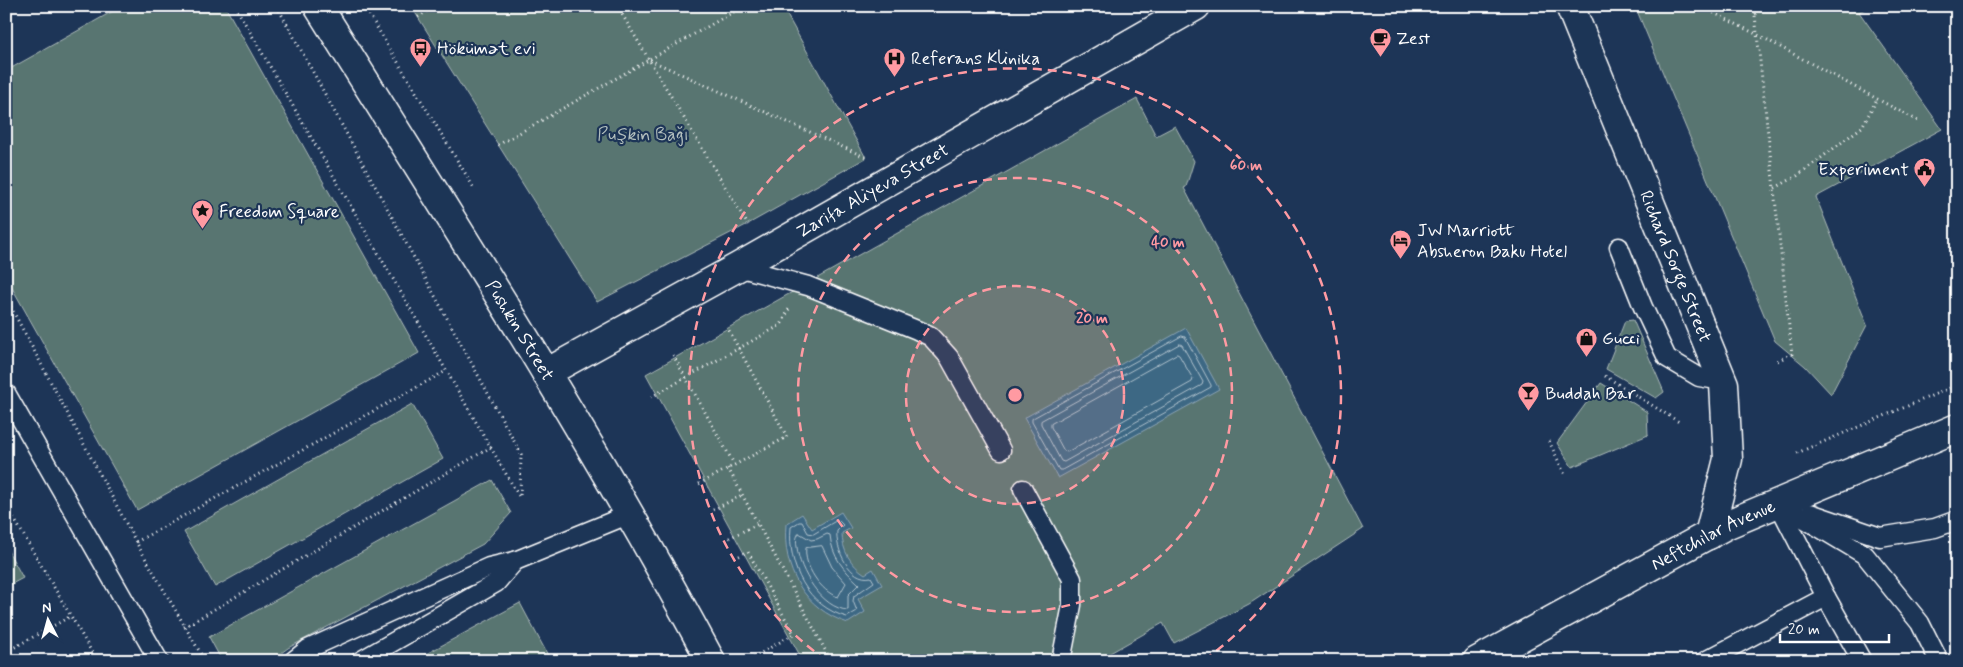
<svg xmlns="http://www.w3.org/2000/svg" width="1963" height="667" viewBox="0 0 1963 667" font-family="Mynerve,sans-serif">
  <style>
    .green { fill: #587471; stroke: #acbab8 }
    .water { fill: #3d6884; stroke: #8ba4b5 }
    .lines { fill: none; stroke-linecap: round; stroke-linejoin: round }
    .shore { stroke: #b1c3ce; stroke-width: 1 }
    .lane-casing { stroke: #fff; stroke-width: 21 }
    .street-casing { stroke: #fff; stroke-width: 31 }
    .secondary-casing { stroke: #fff; stroke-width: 31 }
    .highway-casing { stroke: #fff; stroke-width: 31 }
    .path { stroke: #fff; stroke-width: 3; stroke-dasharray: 1 4; stroke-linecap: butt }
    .lane { stroke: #1d3557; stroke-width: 18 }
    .street { stroke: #1d3557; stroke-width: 28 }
    .secondary { stroke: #1d3557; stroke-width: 28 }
    .highway { stroke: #1d3557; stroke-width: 28 }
    .ring { fill: none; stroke: #ff9aa2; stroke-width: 2.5; stroke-dasharray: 9 6 }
    .labels { text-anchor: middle; stroke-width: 4.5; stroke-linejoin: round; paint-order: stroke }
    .poi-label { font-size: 18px; fill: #fff; stroke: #1d3557; text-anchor: start }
    .park-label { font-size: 18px; fill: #b4c0bf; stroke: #1d3557 }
    .street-label { font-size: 18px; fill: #fff; stroke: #1d3557 }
    .centre { fill: #ff9aa2; stroke: #1d3557; stroke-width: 2.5 }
    .ring-label { font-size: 15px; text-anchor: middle; font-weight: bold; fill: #ff9aa2; stroke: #1d3557; stroke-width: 4.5; stroke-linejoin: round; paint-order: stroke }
  </style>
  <rect width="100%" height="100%" fill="#1d3557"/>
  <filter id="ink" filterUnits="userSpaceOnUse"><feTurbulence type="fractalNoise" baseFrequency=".02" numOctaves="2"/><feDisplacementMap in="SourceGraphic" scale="10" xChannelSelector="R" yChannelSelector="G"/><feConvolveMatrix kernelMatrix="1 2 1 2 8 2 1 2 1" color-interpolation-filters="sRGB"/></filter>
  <g filter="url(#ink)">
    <!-- green -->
    <g class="green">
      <polygon points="122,6 225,6 419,353 137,510 6,277 6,71"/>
      <polygon points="411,6 782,6 866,158 748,224 597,302"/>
      <polygon points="1635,6 1871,6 1859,12 1942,129 1816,197 1867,325 1831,394 1805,366 1775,341"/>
      <polygon points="1137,99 1156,136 1175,126 1194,161 1186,187 1184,188 1363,529 1249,604 1174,643 1163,623 1096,661 803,661 646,374"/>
      <polygon points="1633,320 1664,392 1656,398 1606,369 1625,321"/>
      <polygon points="1601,383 1647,412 1648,435 1572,467 1557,443"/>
      <polygon points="412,404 443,459 215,587 184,532"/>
      <polygon points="492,480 511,513 483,544 288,648 270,661 222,661 209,637"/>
      <polygon points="6,547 23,578 6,587"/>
      <polygon points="520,603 551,661 413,661"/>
    </g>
    <!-- water -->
    <g class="water">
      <polygon points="1186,328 1219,389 1058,478 1024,418"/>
      <path d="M 841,512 L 851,528 L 842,533 C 842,551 851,565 865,574 L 873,569 L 882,585 L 858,599 L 865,612 L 848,623 C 804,609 782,569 786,524 L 802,514 L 812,529 Z"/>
    </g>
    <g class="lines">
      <!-- shore -->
      <g class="shore">
        <polygon points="1182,336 1185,337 1211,385 1211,387 1062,470 1059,470 1032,422 1032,419"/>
        <polygon points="1180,344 1182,345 1203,382 1202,385 1064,462 1061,461 1041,424 1041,421"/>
        <polygon points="1177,354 1179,355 1193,379 1192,382 1067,452 1064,451 1051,427 1051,424"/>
        <path d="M 838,520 L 843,525 L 837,531 C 835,549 850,582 871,577 L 874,582 L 854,596 L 853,601 L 857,611 L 847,617 C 808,607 787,566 791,527 L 799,522 L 802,522 L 808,533 L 813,534 Z"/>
        <path d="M 799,533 L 811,540 L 817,539 L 827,534 L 830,535 C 832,557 843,569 859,584 L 848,595 L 848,610 C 822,609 799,570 797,547 C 796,541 796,537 799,533 Z"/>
        <path d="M 822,546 L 832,567 L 846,583 L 838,597 C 821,592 803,565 806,548 Z"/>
      </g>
      <defs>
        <g id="lane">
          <polyline points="1619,247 1643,307 1667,358 1699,377 1723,381"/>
          <polyline points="738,267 808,286 917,330 931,337 949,357 1001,450"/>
          <polyline points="6,393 159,661"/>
          <polyline points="1023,489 1072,579 1072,605 1061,661"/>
          <polyline points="1778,503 1865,555 1920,623 1939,661"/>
          <polyline points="1778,503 1826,597 1862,661"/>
          <polyline points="1810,513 1880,537 1935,528 1957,520"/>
          <polyline points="293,661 308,649 489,567 515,561"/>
          <polyline points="360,661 496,583 515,561 630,514"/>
          <polyline points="1705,661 1826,597"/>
        </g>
        <g id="street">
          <path id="s1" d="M 1570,6 L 1724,384 L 1728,459 L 1709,535"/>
          <path id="s2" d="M 546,373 L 738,267 L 1196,6"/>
        </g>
        <g id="secondary">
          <path id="s3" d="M 318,6 C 453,222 591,436 711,661"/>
        </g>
        <g id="highway">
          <path id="s4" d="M 1477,661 L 1728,524 L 1957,428"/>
        </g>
      </defs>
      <!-- lane casing -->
      <use href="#lane" class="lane-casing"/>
      <!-- street casing -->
      <use href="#street" class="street-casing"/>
      <!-- secondary casing -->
      <use href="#secondary" class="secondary-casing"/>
      <!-- highway casing -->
      <use href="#highway" class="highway-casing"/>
      <!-- path -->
      <g class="path">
        <polyline points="235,6 520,498"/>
        <polyline points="277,6 521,454 520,498"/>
        <polyline points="364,6 474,188"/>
        <polyline points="617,6 748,225"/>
        <polyline points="1700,6 1758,35 1920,122"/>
        <polyline points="1754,6 1792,354 1775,362"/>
        <polyline points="1755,14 1766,6"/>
        <polyline points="418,17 435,6"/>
        <polyline points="650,60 865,157"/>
        <polyline points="498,145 744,6"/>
        <polyline points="1775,188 1797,176 1862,127 1877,99"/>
        <polyline points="6,298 136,542 205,661"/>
        <polyline points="673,355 734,464"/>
        <polyline points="1605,376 1679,422"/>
        <polyline points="651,397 779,326 782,323 789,309"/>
        <polyline points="1549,441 1565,475"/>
        <polyline points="1797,453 1957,385"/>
        <polyline points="728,468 831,661"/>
        <polyline points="699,484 787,437 727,327"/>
        <polyline points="6,505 97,661"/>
        <polyline points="713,510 742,495"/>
        <polyline points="729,538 758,524"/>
        <polyline points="136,542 446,371"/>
        <polyline points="739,556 748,552 794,634 747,661"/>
        <polyline points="184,627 491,447"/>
        <polyline points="6,652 71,616"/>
      </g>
      <!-- lane -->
      <use href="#lane" class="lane"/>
      <!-- street -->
      <use href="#street" class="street"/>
      <!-- secondary -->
      <use href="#secondary" class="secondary"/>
      <!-- highway -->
      <use href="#highway" class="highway"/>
    </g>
  </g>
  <!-- distance rings -->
  <circle cx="1015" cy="395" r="109" fill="#ff9aa2" fill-opacity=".12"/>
  <g class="ring">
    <circle cx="1015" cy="395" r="109"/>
    <circle cx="1015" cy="395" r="217"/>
    <path d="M826 660A326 326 0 1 1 1204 660"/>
  </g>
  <!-- icons -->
  <defs>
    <symbol id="cafe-pin" viewBox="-11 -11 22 30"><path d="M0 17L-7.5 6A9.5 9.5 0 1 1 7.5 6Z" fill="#ff9aa2" stroke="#1d3557"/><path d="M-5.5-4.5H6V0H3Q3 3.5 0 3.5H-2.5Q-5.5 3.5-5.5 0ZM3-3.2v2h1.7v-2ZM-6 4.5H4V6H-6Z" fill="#111"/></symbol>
    <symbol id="bus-pin" viewBox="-11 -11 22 30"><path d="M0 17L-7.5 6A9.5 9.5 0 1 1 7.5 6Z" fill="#ff9aa2" stroke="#1d3557"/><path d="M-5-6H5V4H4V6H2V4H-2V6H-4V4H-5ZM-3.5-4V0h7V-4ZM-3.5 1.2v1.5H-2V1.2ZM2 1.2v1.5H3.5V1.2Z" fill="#111"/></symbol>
    <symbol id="hospital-pin" viewBox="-11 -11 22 30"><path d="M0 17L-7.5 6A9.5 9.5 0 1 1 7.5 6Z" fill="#ff9aa2" stroke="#1d3557"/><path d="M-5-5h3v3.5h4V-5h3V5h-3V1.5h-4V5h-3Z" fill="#111"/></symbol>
    <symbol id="civic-pin" viewBox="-11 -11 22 30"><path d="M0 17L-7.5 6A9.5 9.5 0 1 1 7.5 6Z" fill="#ff9aa2" stroke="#1d3557"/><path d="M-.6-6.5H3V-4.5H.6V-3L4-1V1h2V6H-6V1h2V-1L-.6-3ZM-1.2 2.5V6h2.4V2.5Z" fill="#111"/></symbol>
    <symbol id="sight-pin" viewBox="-11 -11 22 30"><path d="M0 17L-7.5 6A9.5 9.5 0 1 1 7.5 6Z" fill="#ff9aa2" stroke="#1d3557"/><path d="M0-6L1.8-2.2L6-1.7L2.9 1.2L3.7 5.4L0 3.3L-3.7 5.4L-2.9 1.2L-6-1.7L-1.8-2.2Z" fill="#111"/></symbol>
    <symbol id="hotel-pin" viewBox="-11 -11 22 30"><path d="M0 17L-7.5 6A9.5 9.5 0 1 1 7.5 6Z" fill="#ff9aa2" stroke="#1d3557"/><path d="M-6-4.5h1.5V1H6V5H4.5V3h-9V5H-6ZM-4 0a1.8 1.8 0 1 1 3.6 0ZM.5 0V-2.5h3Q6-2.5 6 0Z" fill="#111"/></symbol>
    <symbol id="shop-pin" viewBox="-11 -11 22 30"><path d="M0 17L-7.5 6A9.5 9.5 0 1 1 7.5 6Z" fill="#ff9aa2" stroke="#1d3557"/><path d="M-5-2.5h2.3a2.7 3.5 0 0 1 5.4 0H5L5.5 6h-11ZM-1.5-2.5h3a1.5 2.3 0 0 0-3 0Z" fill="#111"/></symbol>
    <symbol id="bar-pin" viewBox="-11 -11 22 30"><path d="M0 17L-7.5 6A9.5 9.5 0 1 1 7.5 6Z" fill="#ff9aa2" stroke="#1d3557"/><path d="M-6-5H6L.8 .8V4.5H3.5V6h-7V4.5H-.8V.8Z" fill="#111"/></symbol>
  </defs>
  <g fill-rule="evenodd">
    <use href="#cafe-pin" x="1368" y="26" width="25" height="34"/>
    <use href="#bus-pin" x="408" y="36" width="25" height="34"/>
    <use href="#hospital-pin" x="882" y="46" width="25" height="34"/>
    <use href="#civic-pin" x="1912" y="156" width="25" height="34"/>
    <use href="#sight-pin" x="190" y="198" width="25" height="34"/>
    <use href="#hotel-pin" x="1388" y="228" width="25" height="34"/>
    <use href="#shop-pin" x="1574" y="326" width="25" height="34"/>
    <use href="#bar-pin" x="1516" y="380" width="25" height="34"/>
  </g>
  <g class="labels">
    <!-- poi labels -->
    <g class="poi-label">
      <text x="1396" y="44">Zest</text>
      <text x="437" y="54">Hökümət evi</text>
      <text x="911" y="64">Referans Klinika</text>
      <text x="1909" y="175" text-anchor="end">Experiment</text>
      <text x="219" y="217">Freedom Square</text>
      <text x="1417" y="236">JW Marriott<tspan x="1417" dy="21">Absheron Baku Hotel</tspan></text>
      <text x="1602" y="344">Gucci</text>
      <text x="1545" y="399">Buddah Bar</text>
    </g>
    <!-- park labels -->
    <g class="park-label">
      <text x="643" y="140">Puşkin Bağı</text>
    </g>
    <!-- street labels -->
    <g class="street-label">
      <text dy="6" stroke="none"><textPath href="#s2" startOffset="374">Zarifa Aliyeva Street</textPath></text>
      <text dy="6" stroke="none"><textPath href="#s1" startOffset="281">Richard Sorge Street</textPath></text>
      <text dy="6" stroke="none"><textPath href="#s3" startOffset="382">Pushkin Street</textPath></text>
      <text dy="6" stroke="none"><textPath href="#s4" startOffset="268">Neftchilar Avenue</textPath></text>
    </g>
  </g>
  <circle cx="1015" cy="395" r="8" class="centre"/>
  <g class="ring-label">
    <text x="1246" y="170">60 m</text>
    <text x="1168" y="247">40 m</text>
    <text x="1092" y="323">20 m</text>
  </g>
  <!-- margin -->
  <rect width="1963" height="667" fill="none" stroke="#1d3557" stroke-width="25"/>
  <rect x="12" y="12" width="1938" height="642" fill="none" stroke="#fff" stroke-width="2" filter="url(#ink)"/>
  <!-- north arrow -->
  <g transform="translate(48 620) rotate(354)" stroke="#1d3557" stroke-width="4" paint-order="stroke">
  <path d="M0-4L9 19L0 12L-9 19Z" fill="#ffffff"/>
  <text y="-8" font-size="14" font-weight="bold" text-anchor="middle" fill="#ffffff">N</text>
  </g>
  <!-- scale -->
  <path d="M1780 634v8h109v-8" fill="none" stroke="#ffffff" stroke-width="2.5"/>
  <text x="1788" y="634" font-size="15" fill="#ffffff" stroke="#1d3557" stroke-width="4" paint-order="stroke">20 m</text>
</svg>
